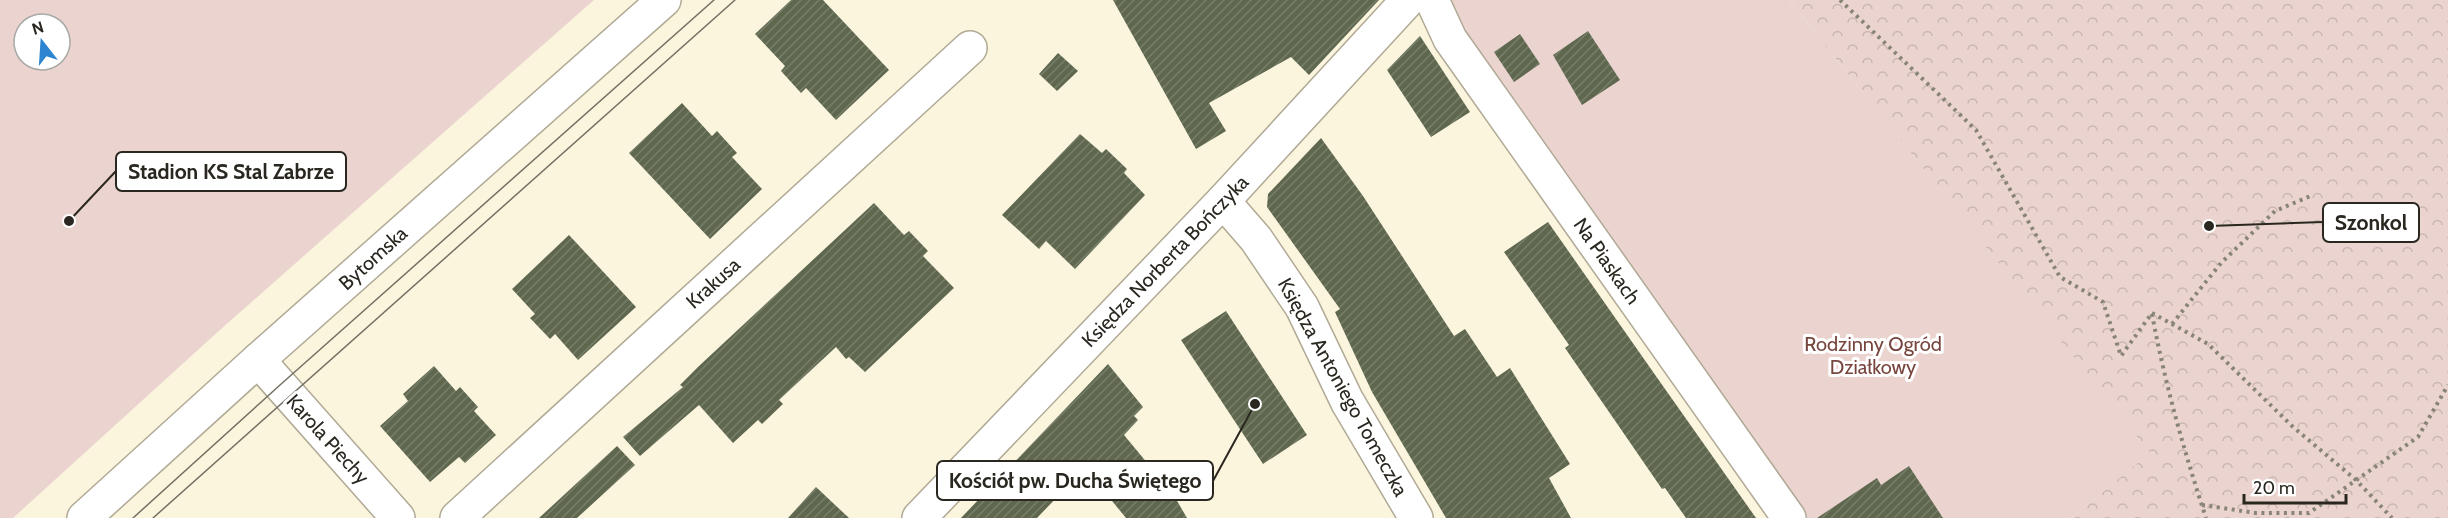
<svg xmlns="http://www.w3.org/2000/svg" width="2448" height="518" viewBox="0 0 2448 518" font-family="Cabin,sans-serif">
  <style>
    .green { fill: #ebd4d0; fill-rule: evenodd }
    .forest { fill: url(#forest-crowns) }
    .building { fill: url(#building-hatch) }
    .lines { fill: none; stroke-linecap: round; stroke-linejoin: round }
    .minor-casing { stroke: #b0a995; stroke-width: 36 }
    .tertiary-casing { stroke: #b0a995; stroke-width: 36 }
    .path { stroke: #898576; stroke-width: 4; stroke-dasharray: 3 4.5; stroke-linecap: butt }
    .minor { stroke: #fff; stroke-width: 33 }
    .tertiary { stroke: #fff; stroke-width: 33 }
    .tram { stroke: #747063; stroke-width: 1.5 }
    .labels { text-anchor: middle; stroke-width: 6; stroke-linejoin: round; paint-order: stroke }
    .street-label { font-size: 20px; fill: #29271f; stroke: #fff }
    .park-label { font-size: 20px; fill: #77453e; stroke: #fff }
    .leader { fill: none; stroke: #29271f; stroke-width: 2 }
    .callout-dot { fill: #29271f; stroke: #fff; stroke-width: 2 }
    .callout { fill: #fff; stroke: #29271f; stroke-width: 2 }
    .callout-label { font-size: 21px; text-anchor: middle; font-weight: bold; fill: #29271f }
  </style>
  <defs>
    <pattern id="forest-crowns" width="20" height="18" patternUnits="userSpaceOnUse" patternTransform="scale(1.5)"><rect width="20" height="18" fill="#ebd4d0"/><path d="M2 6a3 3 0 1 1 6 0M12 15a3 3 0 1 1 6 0" fill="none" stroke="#cab6b2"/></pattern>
    <pattern id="building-hatch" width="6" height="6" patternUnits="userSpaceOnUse" patternTransform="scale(1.5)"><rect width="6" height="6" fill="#5f684f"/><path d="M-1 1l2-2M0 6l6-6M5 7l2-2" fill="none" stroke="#777e6a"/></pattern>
  </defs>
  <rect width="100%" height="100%" fill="#fbf5de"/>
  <!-- green -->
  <g class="green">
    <path d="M 0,0 L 594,0 L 221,329 L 13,518 L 0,518 ZM 24,24 L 60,24 L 60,60 L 24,60 Z"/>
    <polygon points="1425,0 1789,0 2151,453 2071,518 1797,518"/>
  </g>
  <!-- forest -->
  <polygon class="forest" points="1789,0 2448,0 2448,518 2071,518 2150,453"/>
  <!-- building -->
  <g class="building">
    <polygon points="791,0 823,0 889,70 836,120 806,88 801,93 781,71 785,66 755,34"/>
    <polygon points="1113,0 1379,0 1309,75 1291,57 1209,103 1226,131 1196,149"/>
    <polygon points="1588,31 1620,80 1582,105 1553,55"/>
    <polygon points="1520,34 1540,64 1514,82 1494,52"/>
    <polygon points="1420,36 1470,112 1431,137 1387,70"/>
    <polygon points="1058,53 1078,71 1057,91 1039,74"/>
    <polygon points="682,103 712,136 717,131 737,153 732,157 762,189 710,239 629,153"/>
    <polygon points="1080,134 1102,153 1106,149 1127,169 1124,173 1145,195 1075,269 1046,241 1039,249 1002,215"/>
    <polygon points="1321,138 1363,196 1454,336 1465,329 1497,377 1510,368 1570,464 1549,478 1571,518 1446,518 1372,392 1335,312 1340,309 1267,207 1268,194"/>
    <polygon points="874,203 904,235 909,231 928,251 923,256 954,288 865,372 849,357 846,359 836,347 779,400 783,404 762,424 758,420 733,443 699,405 640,456 623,437 683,387 680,385 699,366"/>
    <polygon points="1548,222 1658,379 1756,518 1686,518 1665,488 1662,489 1565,348 1569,345 1504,252"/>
    <polygon points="569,235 636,307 578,360 555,334 550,339 530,318 535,314 512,289"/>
    <polygon points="1226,311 1307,435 1263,464 1181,340"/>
    <polygon points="1108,364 1143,407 1134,416 1138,420 1124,435 1173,494 1187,518 1126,518 1085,468 1037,518 961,518"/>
    <polygon points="434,366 456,391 460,387 478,407 474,411 496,435 465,463 459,457 430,482 380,426 408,401 403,394"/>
    <polygon points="617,446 635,465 577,518 539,518"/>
    <polygon points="1909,466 1943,518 1817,518 1877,478 1881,485"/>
    <polygon points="816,487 849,518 788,518"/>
  </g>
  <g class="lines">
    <defs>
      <g id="minor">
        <polyline points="1432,0 1450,39 1789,518"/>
        <polyline points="1223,201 1256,239 1302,307 1347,401 1416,518"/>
        <polyline points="258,360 398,518"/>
        <polyline points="457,518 970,48"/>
        <polyline points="919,518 1223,201 1408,0"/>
      </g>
      <polyline id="tertiary" points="84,518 258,360 664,0"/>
    </defs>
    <!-- minor casing -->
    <use href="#minor" class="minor-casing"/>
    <!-- tertiary casing -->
    <use href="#tertiary" class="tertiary-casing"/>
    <!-- path -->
    <g class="path">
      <polyline points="1840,0 1976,130 2060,277 2103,302 2121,356 2152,313"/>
      <polyline points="2152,313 2208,344 2292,426 2356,480 2392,518"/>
      <path d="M 2152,314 C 2165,384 2184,451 2206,518"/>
      <polyline points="2172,324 2221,263 2275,211 2313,195"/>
      <polyline points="2202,505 2256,513 2309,513 2418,437 2448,385"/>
    </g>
    <!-- minor -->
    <use href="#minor" class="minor"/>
    <!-- tertiary -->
    <use href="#tertiary" class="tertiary"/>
    <!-- tram -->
    <g class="tram">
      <polyline points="133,518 280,385 714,0"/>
      <polyline points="153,518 735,0"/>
    </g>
  </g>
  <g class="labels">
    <!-- street labels -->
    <g class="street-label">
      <text transform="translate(373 258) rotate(-42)" y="7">Bytomska</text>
      <text transform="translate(1165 261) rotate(-46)" y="7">Księdza Norberta Bończyka</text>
      <text transform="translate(1607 261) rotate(55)" y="7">Na Piaskach</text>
      <text transform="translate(713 283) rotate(-42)" y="7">Krakusa</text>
      <text transform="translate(1343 387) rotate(61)" y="7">Księdza Antoniego Tomeczka</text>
      <text transform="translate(328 439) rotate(48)" y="7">Karola Piechy</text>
    </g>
    <!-- park labels -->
    <g class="park-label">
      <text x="1873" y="351">Rodzinny Ogród<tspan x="1873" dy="23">Działkowy</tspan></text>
    </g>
  </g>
  <!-- callouts -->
  <path class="leader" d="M69 221L116 171M2209 226L2323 222M1255 404L1213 481"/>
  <g class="callout-dot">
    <circle cx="69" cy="221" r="6"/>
    <circle cx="2209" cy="226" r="6"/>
    <circle cx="1255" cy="404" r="6"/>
  </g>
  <g class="callout">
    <rect x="116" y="152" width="230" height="39" rx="6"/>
    <rect x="2323" y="203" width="96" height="39" rx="6"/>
    <rect x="937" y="461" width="276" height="39" rx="6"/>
  </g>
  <g class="callout-label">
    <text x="231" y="179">Stadion KS Stal Zabrze</text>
    <text x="2371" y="230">Szonkol</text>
    <text x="1075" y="488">Kościół pw. Ducha Świętego</text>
  </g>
  <!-- north arrow -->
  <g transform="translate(42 42) rotate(343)"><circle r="28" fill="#ffffff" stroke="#a9a9a5" stroke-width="1.5"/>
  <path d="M0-4.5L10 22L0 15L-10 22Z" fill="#2d84d1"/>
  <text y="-9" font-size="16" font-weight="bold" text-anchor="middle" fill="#29271f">N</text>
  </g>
  <!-- scale -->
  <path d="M2244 494v9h102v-9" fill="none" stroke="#29271f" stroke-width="3"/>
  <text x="2253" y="494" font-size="18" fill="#29271f" stroke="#ffffff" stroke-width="4.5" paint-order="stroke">20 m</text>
</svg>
